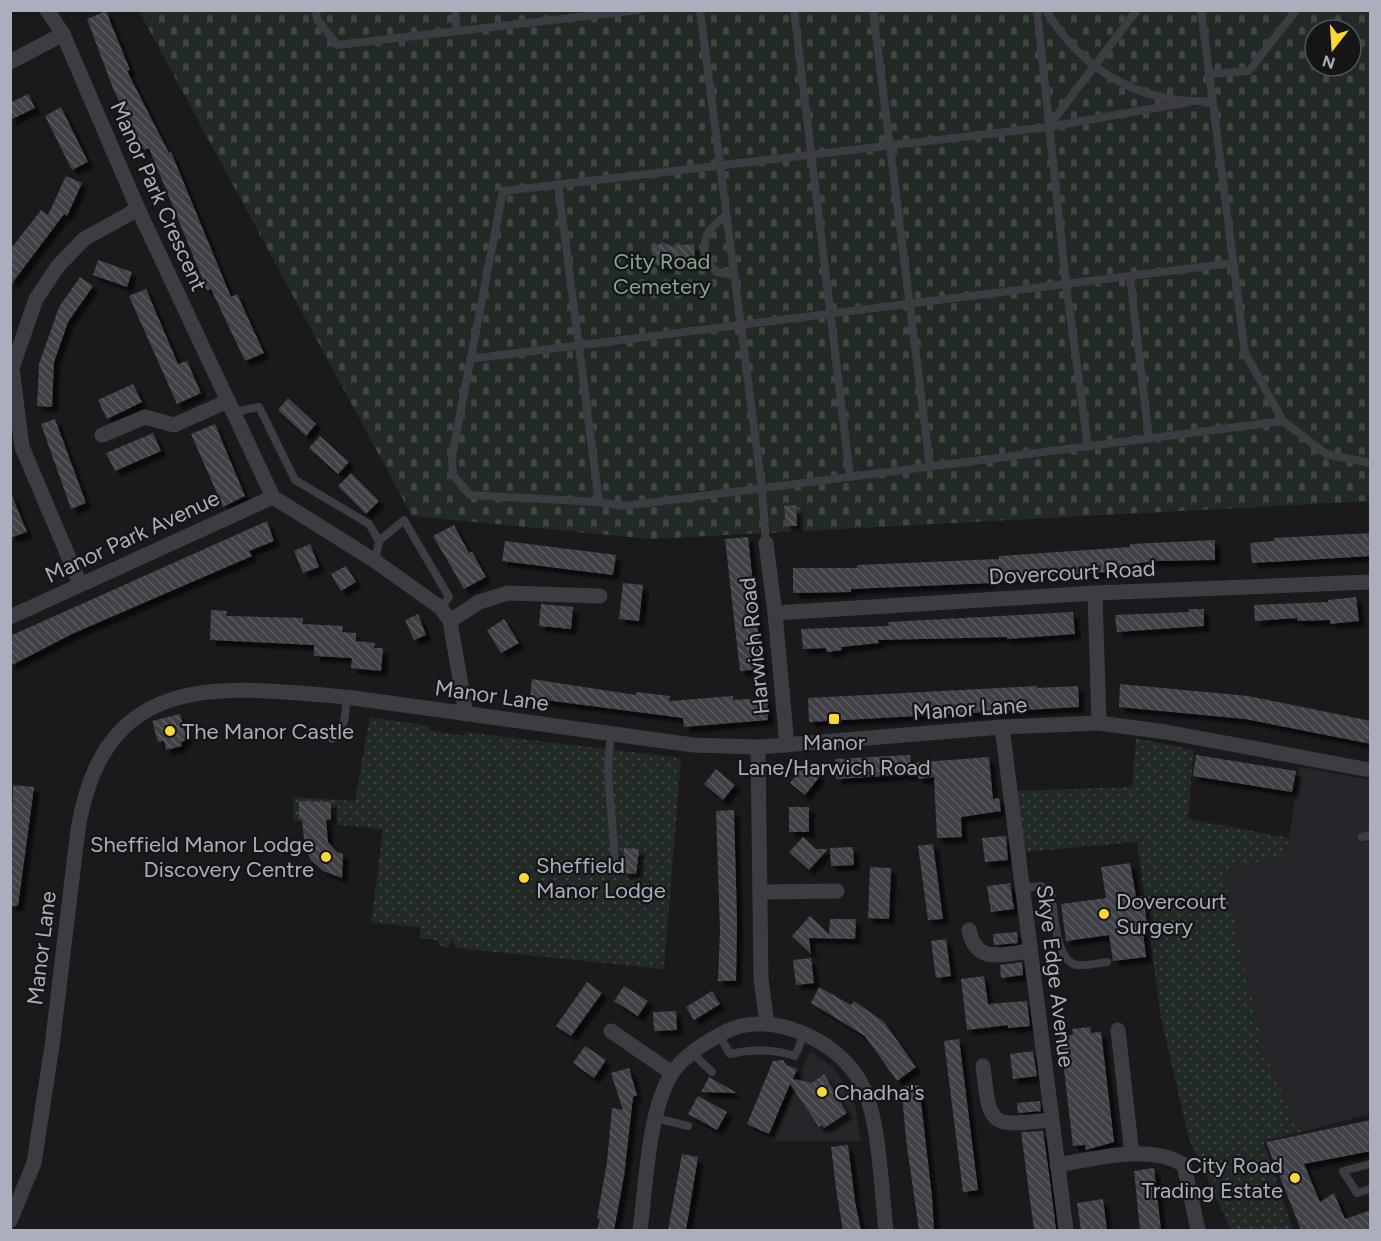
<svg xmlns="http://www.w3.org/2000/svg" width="1381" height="1241" viewBox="0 0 1381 1241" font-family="Figtree,sans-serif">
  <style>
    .built { fill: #262529 }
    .green { fill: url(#green-dots) }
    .cemetery { fill: url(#cemetery-stones); fill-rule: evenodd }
    .building { fill: url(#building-back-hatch); filter: url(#shadow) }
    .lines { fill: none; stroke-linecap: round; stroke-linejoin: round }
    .service { stroke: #3c3c43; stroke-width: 8 }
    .minor { stroke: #3c3c43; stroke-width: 15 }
    .poi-dot { fill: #f9d735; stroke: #151417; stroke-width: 2 }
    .labels { text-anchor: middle; stroke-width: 4.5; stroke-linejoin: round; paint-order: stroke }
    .street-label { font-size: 22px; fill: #abaebc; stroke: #151417 }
    .park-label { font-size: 22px; fill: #82a78a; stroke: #151417 }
    .poi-label { font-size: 22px; fill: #abaebc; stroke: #151417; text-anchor: start }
  </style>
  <defs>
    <pattern id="green-dots" width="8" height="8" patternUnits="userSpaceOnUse" patternTransform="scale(1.5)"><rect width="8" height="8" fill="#212a24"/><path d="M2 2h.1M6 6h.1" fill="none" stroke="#3f4642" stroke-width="1.8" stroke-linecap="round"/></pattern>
    <pattern id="cemetery-stones" width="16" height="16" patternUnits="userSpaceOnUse" patternTransform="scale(1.5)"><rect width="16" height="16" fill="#212a24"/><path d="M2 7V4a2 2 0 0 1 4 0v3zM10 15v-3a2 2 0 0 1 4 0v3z" fill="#3f4642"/></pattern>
    <pattern id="building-back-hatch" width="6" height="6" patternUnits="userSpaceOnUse" patternTransform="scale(1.5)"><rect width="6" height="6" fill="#414146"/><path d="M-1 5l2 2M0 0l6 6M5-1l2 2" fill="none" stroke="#5a5a5f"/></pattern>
    <filter id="shadow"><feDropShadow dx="5.5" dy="5.5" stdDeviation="1.5" flood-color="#0009"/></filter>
  </defs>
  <rect width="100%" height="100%" fill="#1a191c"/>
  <!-- built -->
  <g class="built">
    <polygon points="1300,767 1370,780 1370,1114 1301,1132 1264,1053 1223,870 1286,856"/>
    <polygon points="810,1051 833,1068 845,1084 855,1105 861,1141 771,1141"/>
  </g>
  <!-- green -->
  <g class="green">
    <polygon points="370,717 429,726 428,730 464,736 465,732 681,758 664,969 456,948 452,939 448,948 442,947 436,940 419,938 421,927 371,923 383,829 294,821 293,797 355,801"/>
    <polygon points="1136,738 1194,750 1188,819 1289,838 1286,856 1223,870 1264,1053 1301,1132 1263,1141 1293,1230 1231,1230 1189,1139 1161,1018 1137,842 1024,852 1015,791 1132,787"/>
  </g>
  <!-- cemetery -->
  <path class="cemetery" d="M 139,11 L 1370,11 L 1370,501 L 651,539 L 412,516 ZM 1315,30 L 1351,30 L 1351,66 L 1315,66 Z"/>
  <!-- building -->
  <g class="building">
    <polygon points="106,11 130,70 127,71 169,153 171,152 231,297 237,294 264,353 245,361 211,289 207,290 149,148 144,150 114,91 87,19"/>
    <polygon points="28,94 35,108 10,120 10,103"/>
    <polygon points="61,107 88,162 72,170 45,116"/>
    <polygon points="66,176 82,183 67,216 64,214 10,286 10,250 41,210 48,215"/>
    <polygon points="662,242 671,246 694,244 695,260 673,262 664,268 653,263 652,250"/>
    <polygon points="98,260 132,272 127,287 93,275"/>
    <polygon points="80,277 93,286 68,322 54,362 52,407 37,406 39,364 59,307"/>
    <polygon points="146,289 178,364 187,361 201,393 177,404 129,296"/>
    <polygon points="133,384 142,402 107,419 98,400"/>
    <polygon points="288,398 316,424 306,436 278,410"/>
    <polygon points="55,419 86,503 71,509 41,424"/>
    <polygon points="215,424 245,496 223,507 191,434"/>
    <polygon points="153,433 161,451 115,471 106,453"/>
    <polygon points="320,436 349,462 338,474 309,448"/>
    <polygon points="351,473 379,501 366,514 338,486"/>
    <polygon points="10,491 27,532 10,538"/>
    <polygon points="796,505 797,526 786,526 784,506"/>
    <polygon points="267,521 274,541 249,551 252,556 74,633 10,666 10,636"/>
    <polygon points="454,525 469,553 472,552 486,577 464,589 433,536"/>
    <polygon points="1371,533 1371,556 1252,563 1250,543 1274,541 1273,538"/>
    <polygon points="748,537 762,669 740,671 725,539"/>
    <polygon points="1215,540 1215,560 1154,561 1126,565 1126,571 990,579 991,583 851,589 851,592 793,593 793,568 857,568 857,565 999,559 999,556 1130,547 1130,544"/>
    <polygon points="505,541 616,555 613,575 502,561"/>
    <polygon points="310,544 319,567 303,573 294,551"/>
    <polygon points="346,566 356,582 341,591 331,574"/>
    <polygon points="623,583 643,585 639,621 619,619"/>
    <polygon points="1356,597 1359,621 1330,624 1330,620 1297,621 1297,618 1255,621 1254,605 1328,602 1328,600"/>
    <polygon points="541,604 573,607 571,629 539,626"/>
    <polygon points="1189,609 1204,609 1204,626 1117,632 1115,615 1189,612"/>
    <polygon points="211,610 227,611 226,616 303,618 303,624 343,626 342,632 356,633 356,641 375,643 374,648 383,648 381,671 351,668 352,658 314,656 314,645 210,640"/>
    <polygon points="1073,612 1075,634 1007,639 1007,637 878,640 879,643 841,647 842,650 827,652 825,648 803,649 801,629 889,626 888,622"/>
    <polygon points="418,614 426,635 414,640 405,620"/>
    <polygon points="504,619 519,643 501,653 487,630"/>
    <polygon points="532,679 636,695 636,692 670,696 669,701 733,696 733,700 767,698 768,720 684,727 683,718 530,698"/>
    <polygon points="1120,684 1248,696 1371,721 1371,744 1245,719 1119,707"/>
    <polygon points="1037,686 1037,688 1078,686 1079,707 809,722 808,698"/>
    <polygon points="180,714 187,740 181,742 182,746 166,750 164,741 158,742 152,721"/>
    <polygon points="910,755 911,763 989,757 993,799 999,798 1001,811 961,817 962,837 937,838 934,777 918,779 918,774 836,779 835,759"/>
    <polygon points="1196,755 1296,771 1292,792 1193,776"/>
    <polygon points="805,763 820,776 805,795 790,783"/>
    <polygon points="716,769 735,785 723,800 704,784"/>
    <polygon points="13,785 34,787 18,906 10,906"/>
    <polygon points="299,801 331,802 331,820 326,820 328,842 337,852 343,854 342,878 323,871 311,860 305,849 302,819 299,819"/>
    <rect x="789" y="807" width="20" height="25"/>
    <polygon points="734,810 737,922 736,981 718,981 720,930 716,811"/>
    <polygon points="1006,836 1008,860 985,862 982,838"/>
    <polygon points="803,837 816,849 828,849 809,870 789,852"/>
    <polygon points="933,844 943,919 928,920 918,846"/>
    <polygon points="853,847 854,865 831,866 830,848"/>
    <polygon points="624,848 639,849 636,874 622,873"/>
    <polygon points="1130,863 1136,897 1143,896 1147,924 1142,925 1146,957 1113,961 1109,935 1066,941 1061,904 1106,898 1101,867"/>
    <polygon points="870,867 891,868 889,919 868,918"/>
    <polygon points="1010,883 1014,909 991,912 987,886"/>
    <polygon points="810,916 829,934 830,919 856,919 855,939 809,938 811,954 792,936"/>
    <polygon points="1017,932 1018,943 994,945 993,934"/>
    <polygon points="946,939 951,976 936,978 931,941"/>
    <polygon points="811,958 814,983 796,985 793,960"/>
    <polygon points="1022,962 1023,975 1001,978 1000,965"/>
    <polygon points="984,976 988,1004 1027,1001 1030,1026 1008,1028 1008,1025 967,1030 961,979"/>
    <polygon points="587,982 602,993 571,1036 556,1026"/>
    <polygon points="624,986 648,1001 638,1016 614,1001"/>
    <polygon points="819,987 851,1005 854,1001 884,1022 916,1067 897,1081 865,1036 811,1003"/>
    <polygon points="712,991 720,1004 694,1020 686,1007"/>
    <polygon points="676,1011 677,1030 654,1031 653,1012"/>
    <polygon points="1090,1027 1091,1033 1101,1032 1114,1142 1086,1150 1085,1145 1073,1146 1060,1036 1073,1035 1072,1029"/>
    <polygon points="959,1039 978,1190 963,1192 944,1041"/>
    <polygon points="585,1046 606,1060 594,1078 573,1063"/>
    <polygon points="1033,1051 1037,1076 1013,1079 1010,1054"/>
    <polygon points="783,1060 786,1065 797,1069 793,1079 812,1083 824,1074 847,1113 824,1128 822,1125 819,1127 790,1084 769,1134 747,1124 773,1061"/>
    <polygon points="629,1068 637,1095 633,1097 624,1176 614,1230 597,1230 600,1219 597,1218 607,1162 612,1108 623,1110 611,1073"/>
    <polygon points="709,1077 737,1093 701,1092"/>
    <polygon points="919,1085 932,1197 934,1230 919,1230 907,1147 901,1087"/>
    <polygon points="698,1096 727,1112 717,1130 688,1114"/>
    <polygon points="1040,1101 1041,1111 1018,1113 1017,1103"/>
    <polygon points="1371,1120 1371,1151 1304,1164 1320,1202 1334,1193 1345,1219 1371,1210 1371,1230 1301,1230 1266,1142"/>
    <polygon points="1043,1131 1050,1181 1056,1230 1034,1230 1021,1132"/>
    <polygon points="848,1145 855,1202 861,1230 843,1230 837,1196 831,1147"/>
    <polygon points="682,1154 698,1157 686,1230 668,1230"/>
    <polygon points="1154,1168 1161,1230 1140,1230 1134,1171"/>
    <polygon points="1103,1199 1107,1230 1081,1230 1077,1203"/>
  </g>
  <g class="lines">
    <!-- service -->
    <g class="service">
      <polyline points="316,10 317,19 337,45 639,10"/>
      <polyline points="455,10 457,31"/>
      <polyline points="700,10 762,489 766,543"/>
      <polyline points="794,10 850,477"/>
      <polyline points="873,10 930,467"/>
      <polyline points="1037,10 1066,284 1088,447"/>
      <path d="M 1046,10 C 1082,71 1141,105 1213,101"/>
      <polyline points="1201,10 1245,353 1283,421 1326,454 1370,463"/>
      <polyline points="1209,74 1249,71 1296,10"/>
      <polyline points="1048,127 1137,10"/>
      <polyline points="558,184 599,502 624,506 1283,421"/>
      <path d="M 726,215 C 706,231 703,235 705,261 L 717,272 L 734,275"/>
      <polyline points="1130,276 1149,439"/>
      <polyline points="470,359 1233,263"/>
      <polyline points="234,412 259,407 295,480 369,524 379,541 375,561"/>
      <polyline points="599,502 470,495 453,475 452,456 503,191 1048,127 1189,102"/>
      <polyline points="379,541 404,520 449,597 441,608"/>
      <path d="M 612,733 C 602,775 616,823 614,866"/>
      <path d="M 332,739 C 346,728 346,714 346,697"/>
      <polyline points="1362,837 1370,835"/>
      <path d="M 1022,888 L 1041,886 L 1051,892 C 1054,910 1055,963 1078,965 C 1087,966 1098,963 1107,962"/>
      <path d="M 719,1035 L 730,1054 C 752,1049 773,1049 795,1056 L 804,1034"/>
      <polyline points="692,1053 712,1072"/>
      <polyline points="656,1118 688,1126"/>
      <polyline points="1370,1164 1343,1171 1357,1193 1370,1189"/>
    </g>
    <!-- minor -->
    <g class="minor">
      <polyline points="47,10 63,34 138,209 273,497 375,561 441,608 450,621 466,714"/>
      <polyline points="10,62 63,34"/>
      <polyline points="102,435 145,417 174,425 228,401"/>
      <polyline points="766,543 775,613 787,745"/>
      <polyline points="80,584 22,447 12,368 36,299 58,266 84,239 138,209"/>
      <polyline points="1095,593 1099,723"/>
      <polyline points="775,613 1095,593 1370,582"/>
      <polyline points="10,617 273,497"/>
      <polyline points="450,621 479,602 508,593 600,596"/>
      <polyline points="1002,727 1066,1230"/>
      <polyline points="758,747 761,979 767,1024"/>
      <polyline points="760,892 837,891"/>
      <path d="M 969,930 C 976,965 1002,954 1030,951"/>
      <polyline points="1118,1030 1132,1154"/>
      <polyline points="611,1031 672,1073"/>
      <path d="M 983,1066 C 990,1129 990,1126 1051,1120"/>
      <path d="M 1057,1165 C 1096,1159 1149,1143 1184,1165 L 1198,1230"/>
      <path d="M 10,1221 L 34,1163 L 52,1046 L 78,829 C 105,669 218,686 346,697 L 693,745 L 758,747 L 1002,727 L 1099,723 L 1166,732 L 1370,770"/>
      <path d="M 640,1230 C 646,1186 648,1112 671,1075 C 678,1063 692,1052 704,1044 C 716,1037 727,1029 741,1026 C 784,1016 840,1044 861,1083 C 880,1117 881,1190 886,1230"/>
    </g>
  </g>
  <!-- markers -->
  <g class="poi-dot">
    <rect x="828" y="713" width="12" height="12" rx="3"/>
    <circle cx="170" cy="731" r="6"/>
    <circle cx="326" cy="857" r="6"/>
    <circle cx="524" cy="878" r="6"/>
    <circle cx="1104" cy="914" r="6"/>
    <circle cx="822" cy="1092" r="6"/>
    <circle cx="1295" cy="1178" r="6"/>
  </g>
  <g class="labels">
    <!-- street labels -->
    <g class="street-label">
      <text transform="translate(159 196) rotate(66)" y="8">Manor Park Crescent</text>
      <text transform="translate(132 536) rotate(-25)" y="8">Manor Park Avenue</text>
      <text transform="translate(1072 572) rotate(-3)" y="8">Dovercourt Road</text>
      <text transform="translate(754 646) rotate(-96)" y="8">Harwich Road</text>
      <text transform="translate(492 695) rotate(8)" y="8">Manor Lane</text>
      <text transform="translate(970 708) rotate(-4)" y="8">Manor Lane</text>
      <text transform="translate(41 948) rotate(-83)" y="8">Manor Lane</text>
      <text transform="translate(1056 976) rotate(83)" y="8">Skye Edge Avenue</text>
    </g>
    <!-- park labels -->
    <g class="park-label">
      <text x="662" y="269">City Road<tspan x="662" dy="25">Cemetery</tspan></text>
    </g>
    <!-- poi labels -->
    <g class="poi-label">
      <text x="182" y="739">The Manor Castle</text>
      <text x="834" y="750" text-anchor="middle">Manor<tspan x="834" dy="25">Lane/Harwich Road</tspan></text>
      <text x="314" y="852" text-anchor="end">Sheffield Manor Lodge<tspan x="314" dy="25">Discovery Centre</tspan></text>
      <text x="536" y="873">Sheffield<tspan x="536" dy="25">Manor Lodge</tspan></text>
      <text x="1116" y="909">Dovercourt<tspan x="1116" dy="25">Surgery</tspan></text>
      <text x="834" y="1100">Chadha's</text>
      <text x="1283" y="1173" text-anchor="end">City Road<tspan x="1283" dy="25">Trading Estate</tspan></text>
    </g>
  </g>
  <!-- border -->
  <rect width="1381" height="1241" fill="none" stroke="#abaebc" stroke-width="24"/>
  <!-- north arrow -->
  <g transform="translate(1333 48) rotate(197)"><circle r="28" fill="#151417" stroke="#515259" stroke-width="1.5"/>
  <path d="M0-4.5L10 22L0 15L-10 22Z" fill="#f9d735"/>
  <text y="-9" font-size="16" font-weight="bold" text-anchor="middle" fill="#abaebc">N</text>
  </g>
</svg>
